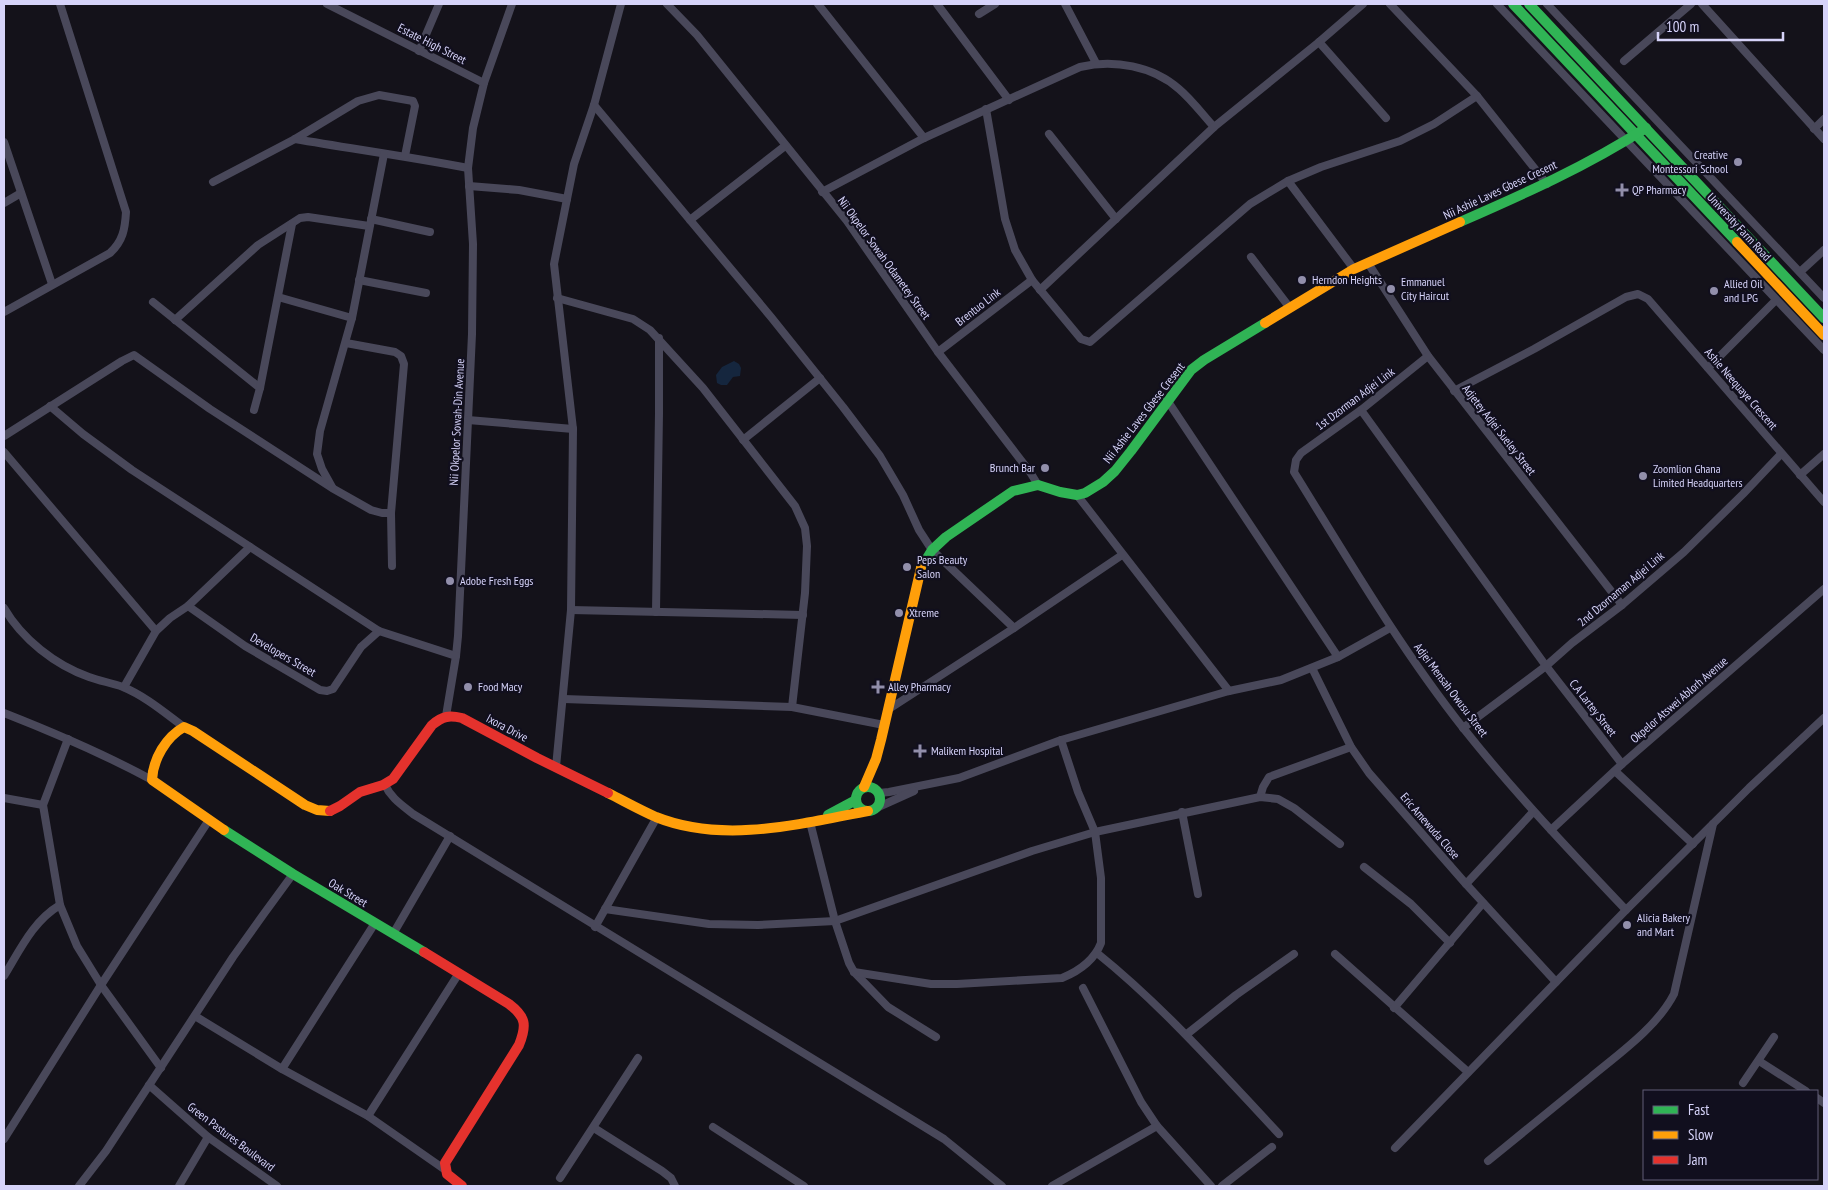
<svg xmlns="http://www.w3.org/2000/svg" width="1828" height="1190" viewBox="0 0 1828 1190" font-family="'PT Sans Narrow',sans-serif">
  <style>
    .water { fill: #15263e }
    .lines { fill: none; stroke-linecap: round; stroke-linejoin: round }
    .street { stroke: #49485a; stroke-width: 8 }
    .fast { stroke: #30b455; stroke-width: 10 }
    .slow { stroke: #ff9f0a; stroke-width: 10 }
    .jam { stroke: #e5322d; stroke-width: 10 }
    .poi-dot { fill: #928fab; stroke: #110f1e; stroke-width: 2 }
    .labels { text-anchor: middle; stroke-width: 4.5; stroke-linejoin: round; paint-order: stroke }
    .street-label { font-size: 12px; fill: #d6d3f9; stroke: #110f1e }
    .poi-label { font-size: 12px; fill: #d6d3f9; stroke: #110f1e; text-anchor: start }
  </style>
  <rect width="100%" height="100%" fill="#14121a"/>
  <!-- water -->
  <polygon class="water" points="734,361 739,364 741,368 740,376 733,377 727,385 721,385 717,383 716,375 722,367"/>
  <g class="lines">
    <!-- street -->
    <g class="street">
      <polyline points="327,4 484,83 473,128 468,168 473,244 472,334 458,636 456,656 446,716"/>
      <polyline points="667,4 697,35 847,221 938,352 1030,472 1038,485"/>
      <polyline points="818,4 924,138"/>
      <polyline points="937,4 1009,100"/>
      <polyline points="1065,4 1096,63"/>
      <polyline points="1390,4 1477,96 1547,184"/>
      <polyline points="1497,4 1824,350"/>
      <polyline points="1547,4 1824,298"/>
      <polyline points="1702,4 1824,139"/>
      <polyline points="979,14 995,4"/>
      <polyline points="1319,42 1386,118"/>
      <polyline points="419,51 439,4"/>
      <polyline points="1624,61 1691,4"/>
      <polyline points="484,83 512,4"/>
      <polyline points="594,105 771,317 843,407 880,456 903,495 919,530 932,550 1014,628"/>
      <polyline points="986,109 1005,219 1015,250 1032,280 1081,339 1090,342 1250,204 1288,181 1321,167 1400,141 1434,124 1477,96"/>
      <polyline points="1814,129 1824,119"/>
      <polyline points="1049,134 1116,219"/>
      <path d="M 295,139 C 353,149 411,157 468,168"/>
      <polyline points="4,142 52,284"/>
      <polyline points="1288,181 1354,269"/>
      <polyline points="213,182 295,139 358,101 379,95 413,101 415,106 405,156"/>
      <polyline points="469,186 519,190 567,199"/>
      <path d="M 822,192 L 924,138 L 1080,67 C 1114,59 1153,66 1179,89 C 1192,100 1203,115 1214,127"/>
      <polyline points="4,203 21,193"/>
      <polyline points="371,219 430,232"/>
      <polyline points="690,220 785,146"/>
      <polyline points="1251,257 1290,308"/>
      <polyline points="1368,263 1428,356 1622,605"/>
      <polyline points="1800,272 1824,250"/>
      <polyline points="359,280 426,293"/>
      <polyline points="1040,290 1214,127 1319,42 1363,4"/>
      <polyline points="278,297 352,318"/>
      <polyline points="557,298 633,319 650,330 703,388 795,506 805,528 807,546 805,593 792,707"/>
      <polyline points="153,302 260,388"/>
      <path d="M 4,312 L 110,253 C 123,241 125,229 126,212 L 60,4"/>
      <polyline points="175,320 258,245 300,218 308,217 369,226"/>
      <polyline points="346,343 395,352 401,356 404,364 391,513 392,566"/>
      <polyline points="938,352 1032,280"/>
      <path d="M 1428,356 L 1361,410 L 1301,453 L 1296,460 L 1294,472 C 1348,559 1400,648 1464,729 C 1514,792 1570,851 1626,910"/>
      <polyline points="1708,368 1776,300"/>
      <polyline points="1454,391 1534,349 1626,297 1638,294 1648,299 1824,502"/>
      <polyline points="1167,400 1338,657"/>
      <polyline points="50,406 83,434 132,470 379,631 456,656"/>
      <polyline points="254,410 260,388 292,224"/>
      <polyline points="1361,410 1546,666 1622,764"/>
      <polyline points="468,420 573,429"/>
      <polyline points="4,436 122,361 134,355 210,409 332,488 371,510 382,513 391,513"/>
      <polyline points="743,440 820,378"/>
      <polyline points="4,452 156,631"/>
      <polyline points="1800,475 1824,454"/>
      <polyline points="332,487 322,469 317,454 320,431 352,318 384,154"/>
      <polyline points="1077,495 1229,691"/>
      <polyline points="188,606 245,646 320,690 327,691 333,689 361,647 379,631"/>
      <path d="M 4,608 C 22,639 55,665 89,677 C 100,681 112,683 123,687 C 145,696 165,713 184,727"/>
      <polyline points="571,610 803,615"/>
      <polyline points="656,612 659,413 659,338"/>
      <polyline points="1312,668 1351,747 1369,773 1466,884 1556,982"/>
      <polyline points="124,687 156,631 170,618 188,606 250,547"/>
      <polyline points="564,699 792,707 884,725"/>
      <polyline points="889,709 1014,628 1122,555"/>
      <path d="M 4,713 C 55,733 104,754 152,780"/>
      <polyline points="1463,728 1546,666 1572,643 1622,605 1684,552 1743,494 1781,454"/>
      <polyline points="68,739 43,805 60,905 77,946 101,985 161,1068"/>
      <polyline points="556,767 571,610 573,429 554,264 574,164 594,105 621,4"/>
      <polyline points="1615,771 1693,844"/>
      <path d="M 385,785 C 391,798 402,805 413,814 L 944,1139 L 1002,1186"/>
      <polyline points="879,793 889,792 959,778 1061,740 1229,691 1281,680 1338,657 1390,628"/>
      <polyline points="1260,797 1263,787 1269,777 1351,747"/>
      <polyline points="4,798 43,805"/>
      <polyline points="874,809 914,791"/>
      <polyline points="1182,812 1198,894"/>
      <polyline points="810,822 835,921 849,963 854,972 888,1007 936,1037"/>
      <polyline points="1551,830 1622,764 1824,589"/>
      <polyline points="1364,867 1411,904 1450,943"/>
      <polyline points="1466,884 1533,812"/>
      <polyline points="605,909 709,924 758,925 835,921 1032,851 1095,832 1260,797 1278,799 1294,808 1340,844"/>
      <polyline points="595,927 657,817"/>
      <polyline points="393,934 450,836"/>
      <path d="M 1097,953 C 1164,1007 1220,1071 1279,1134"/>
      <polyline points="1335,954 1468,1072"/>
      <path d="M 854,972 L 931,984 L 957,984 L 1062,978 C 1079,971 1094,961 1101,943 L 1101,878 L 1095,832 L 1078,792 L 1061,740"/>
      <path d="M 4,976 C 20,950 33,921 60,905"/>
      <polyline points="1083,988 1141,1102 1157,1126 1211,1186"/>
      <polyline points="1394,1008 1483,903"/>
      <polyline points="195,1016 282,1069 368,1116 444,1169"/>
      <polyline points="1187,1034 1236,995 1294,954"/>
      <polyline points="1759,1061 1806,1091"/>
      <polyline points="282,1069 375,923"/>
      <polyline points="1743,1083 1774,1037"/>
      <polyline points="149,1085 208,1137 277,1186"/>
      <polyline points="1817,1098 1824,1103"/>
      <polyline points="368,1116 459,973"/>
      <polyline points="713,1127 804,1186"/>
      <polyline points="594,1128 662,1171 671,1178 675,1186"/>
      <polyline points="4,1139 101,985 209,820"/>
      <polyline points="1395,1148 1626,910 1749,788 1824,718"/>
      <path d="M 1488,1161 C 1522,1133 1557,1105 1591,1077 C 1620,1053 1657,1027 1674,994 L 1713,824"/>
      <polyline points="560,1178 638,1058"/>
      <polyline points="79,1186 106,1151 233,957 263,915 293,874"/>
      <polyline points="179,1186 208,1137"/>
      <polyline points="1052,1186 1157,1126"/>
      <polyline points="1222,1186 1272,1147"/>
    </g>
    <!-- fast -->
    <g class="fast">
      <polyline points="1513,4 1737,242"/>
      <polyline points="1529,4 1824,318"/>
      <path d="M 1460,222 C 1524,194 1587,166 1646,128"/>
      <polyline points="921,568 932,550 946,537 1013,491 1038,485 1060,492 1077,495 1085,493 1103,482 1115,471 1131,451 1191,370 1204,360 1265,323"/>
      <circle cx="868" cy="799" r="12"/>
      <polyline points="828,815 856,800"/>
      <polyline points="224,830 293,874 424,952"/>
    </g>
    <!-- slow -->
    <g class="slow">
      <polyline points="1737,242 1824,335"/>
      <polyline points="1265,323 1354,269 1460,222"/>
      <polyline points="864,787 876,759 881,740 921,568"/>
      <path d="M 608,793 C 624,801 640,810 656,817 C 723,844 800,824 868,811"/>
      <path d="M 224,830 L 152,780 C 153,759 166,737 184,727 L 193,731 L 305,805 L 317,810 L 330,811"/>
    </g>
    <!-- jam -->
    <g class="jam">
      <path d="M 330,811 L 340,806 L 360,792 L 383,785 L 393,779 L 432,725 C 443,716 449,715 462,718 L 537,758 L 608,793"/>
      <path d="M 424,952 L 509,1004 C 526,1017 527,1025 519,1045 L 445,1163 L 447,1174 L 462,1186"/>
    </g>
  </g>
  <!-- markers -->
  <g class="poi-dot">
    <circle cx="1738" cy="162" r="5"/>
    <path d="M1619.5 182.5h5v5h5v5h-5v5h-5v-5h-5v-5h5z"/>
    <circle cx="1302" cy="280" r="5"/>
    <circle cx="1391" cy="289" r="5"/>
    <circle cx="1714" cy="291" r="5"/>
    <circle cx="1045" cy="468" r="5"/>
    <circle cx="1643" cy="476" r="5"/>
    <circle cx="907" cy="567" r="5"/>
    <circle cx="450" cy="581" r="5"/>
    <circle cx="899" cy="613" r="5"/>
    <circle cx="468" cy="687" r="5"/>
    <path d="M875.5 679.5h5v5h5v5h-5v5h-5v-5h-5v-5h5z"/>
    <path d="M917.5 743.5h5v5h5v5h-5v5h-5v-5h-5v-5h5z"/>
    <circle cx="1627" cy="925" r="5"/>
  </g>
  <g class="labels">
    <!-- street labels -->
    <g class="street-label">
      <text transform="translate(432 44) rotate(27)" y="4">Estate High Street</text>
      <text transform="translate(1500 190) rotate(-25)" y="4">Nii Ashie Laves Gbese Cresent</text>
      <text transform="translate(1739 227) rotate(47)" y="4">University Farm Road</text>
      <text transform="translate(884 258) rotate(54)" y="4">Nii Okpelor Sowah Odametey Street</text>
      <text transform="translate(978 307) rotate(-38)" y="4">Brentuo Link</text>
      <text transform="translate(1741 389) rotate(49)" y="4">Ashie Neequaye Crescent</text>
      <text transform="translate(1355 399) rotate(-37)" y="4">1st Dzorman Adjei Link</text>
      <text transform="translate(1144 413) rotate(-52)" y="4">Nii Ashie Laves Gbese Cresent</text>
      <text transform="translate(457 422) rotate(-87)" y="4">Nii Okpelor Sowah-Din Avenue</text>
      <text transform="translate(1499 430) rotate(52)" y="4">Adjetey Adjei Sueley Street</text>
      <text transform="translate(1621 589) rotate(-40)" y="4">2nd Dzornaman Adjei Link</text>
      <text transform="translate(283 655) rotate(30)" y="4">Developers Street</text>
      <text transform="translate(1451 690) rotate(53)" y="4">Adjei Mensah Owusu Street</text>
      <text transform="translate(1679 700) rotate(-41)" y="4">Okpelor Atswei Ablorh Avenue</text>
      <text transform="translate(1593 708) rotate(52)" y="4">C.A Lartey Street</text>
      <text transform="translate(507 728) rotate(28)" y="4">Ixora Drive</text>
      <text transform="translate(1430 826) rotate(49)" y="4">Eric Amewuda Close</text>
      <text transform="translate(348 893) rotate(31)" y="4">Oak Street</text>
      <text transform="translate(231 1137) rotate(37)" y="4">Green Pastures Boulevard</text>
    </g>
    <!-- poi labels -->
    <g class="poi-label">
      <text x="1728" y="159" text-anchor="end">Creative<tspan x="1728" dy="14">Montessori School</tspan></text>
      <text x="1632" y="194">QP Pharmacy</text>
      <text x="1312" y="284">Herndon Heights</text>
      <text x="1401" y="286">Emmanuel<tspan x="1401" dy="14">City Haircut</tspan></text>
      <text x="1724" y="288">Allied Oil<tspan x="1724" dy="14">and LPG</tspan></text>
      <text x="1035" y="472" text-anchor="end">Brunch Bar</text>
      <text x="1653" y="473">Zoomlion Ghana<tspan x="1653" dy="14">Limited Headquarters</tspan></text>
      <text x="917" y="564">Peps Beauty<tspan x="917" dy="14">Salon</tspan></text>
      <text x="460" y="585">Adobe Fresh Eggs</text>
      <text x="909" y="617">Xtreme</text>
      <text x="478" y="691">Food Macy</text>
      <text x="888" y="691">Alley Pharmacy</text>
      <text x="931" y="755">Malikem Hospital</text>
      <text x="1637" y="922">Alicia Bakery<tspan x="1637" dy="14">and Mart</tspan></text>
    </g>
  </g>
  <!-- border -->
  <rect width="1828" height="1190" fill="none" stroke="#d6d3f9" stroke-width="10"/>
  <!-- legend -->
  <rect x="1643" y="1090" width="175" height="90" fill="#110f1e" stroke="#605d76"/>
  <rect x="1653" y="1106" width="25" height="8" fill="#30b455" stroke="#605d76"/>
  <text x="1688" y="1115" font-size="15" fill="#d6d3f9">Fast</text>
  <rect x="1653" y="1131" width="25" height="8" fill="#ff9f0a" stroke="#605d76"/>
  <text x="1688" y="1140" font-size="15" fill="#d6d3f9">Slow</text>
  <rect x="1653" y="1156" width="25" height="8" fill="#e5322d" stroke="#605d76"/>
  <text x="1688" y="1165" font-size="15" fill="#d6d3f9">Jam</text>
  <!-- scale -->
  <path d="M1658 32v8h125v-8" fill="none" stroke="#d6d3f9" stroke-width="2.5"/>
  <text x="1666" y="32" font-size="15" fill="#d6d3f9" stroke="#110f1e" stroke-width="4" paint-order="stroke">100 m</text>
</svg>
